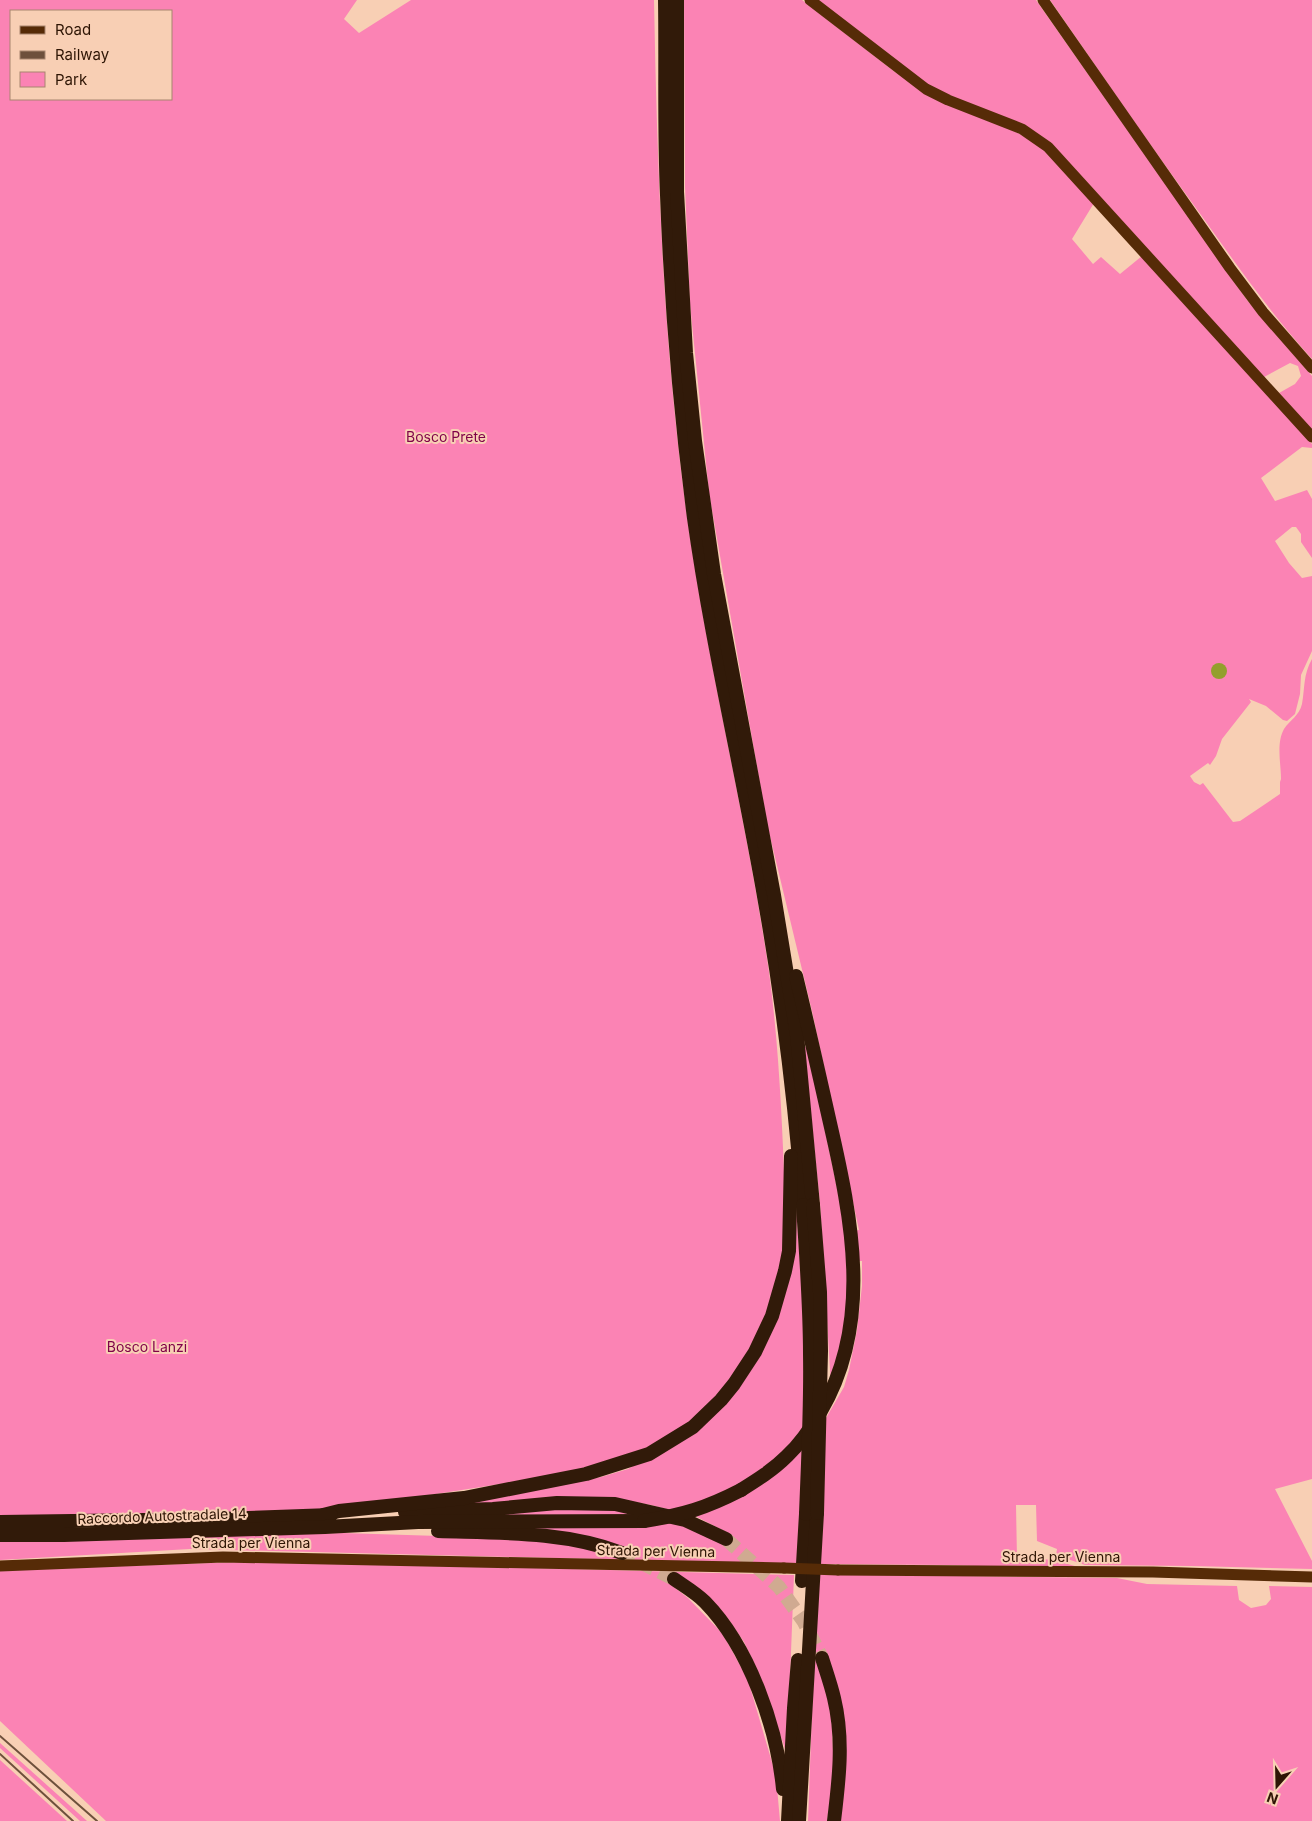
<svg xmlns="http://www.w3.org/2000/svg" width="1312" height="1821" viewBox="0 0 1312 1821" font-family="Inter,sans-serif">
  <style>
    .green { fill: #fb83b4; fill-rule: evenodd }
    .water { fill: #939f2d }
    .lines { fill: none; stroke-linecap: round; stroke-linejoin: round }
    .highway-tunnel { stroke: #d0aa91; stroke-width: 14; stroke-dasharray: 14 7; stroke-linecap: butt }
    .major { stroke: #562b07; stroke-width: 11 }
    .highway { stroke: #311a09; stroke-width: 14 }
    .rail { stroke: #6e503c; stroke-width: 2 }
    .major-bridge { stroke: #562b07; stroke-width: 11 }
    .highway-bridge { stroke: #311a09; stroke-width: 14 }
    .labels { text-anchor: middle; stroke-width: 4; stroke-linejoin: round; paint-order: stroke }
    .park-label { font-size: 14px; fill: #7f0148; stroke: #f8cfb4 }
    .street-label { font-size: 14px; fill: #2e1504; stroke: #f8cfb4 }
  </style>
  <rect width="100%" height="100%" fill="#f8cfb4"/>
  <!-- green -->
  <g class="green">
    <path d="M 0,0 L 357,0 L 344,19 L 359,33 L 411,0 L 654,0 C 657,167 663,335 685,501 C 706,659 746,814 769,972 C 779,1046 782,1121 785,1195 L 795,1196 L 805,1325 L 804,1445 L 797,1564 L 190,1549 L 0,1560 L 0,1541 L 343,1533 L 503,1538 L 557,1543 L 622,1553 L 415,1518 L 550,1509 L 616,1510 L 728,1533 L 697,1517 L 651,1505 L 605,1497 L 451,1506 L 601,1477 L 628,1469 L 633,1466 L 558,1475 L 391,1501 L 339,1508 L 287,1511 L 0,1516 ZM 11,11 L 171,11 L 171,99 L 11,99 Z"/>
    <path d="M 684,0 L 802,0 L 895,72 L 1003,125 L 1040,145 L 1094,203 L 1072,239 L 1093,264 L 1101,257 L 1120,274 L 1142,256 L 1312,444 L 1312,448 L 1302,447 L 1261,478 L 1275,501 L 1307,490 L 1312,499 L 1312,558 L 1301,542 L 1301,534 L 1296,527 L 1292,527 L 1275,541 L 1289,563 L 1302,578 L 1312,576 L 1312,651 L 1301,675 L 1300,694 L 1295,714 L 1287,721 L 1283,720 L 1266,706 L 1249,699 L 1251,702 L 1222,739 L 1216,756 L 1210,765 L 1208,763 L 1190,776 L 1194,782 L 1200,785 L 1203,783 L 1233,822 L 1240,821 L 1280,794 L 1280,782 L 1281,779 C 1281,764 1276,743 1284,729 C 1290,720 1299,716 1302,704 C 1305,687 1303,675 1312,659 L 1312,1479 L 1275,1489 L 1312,1561 L 1312,1569 L 1191,1566 L 1085,1565 L 1056,1555 L 1057,1549 L 1037,1541 L 1036,1505 L 1016,1505 L 1017,1559 L 1037,1558 L 1038,1554 L 1044,1559 L 1058,1561 L 1078,1567 L 1077,1570 L 951,1565 L 817,1564 L 826,1418 L 844,1387 L 849,1370 L 857,1330 L 862,1286 L 862,1261 L 849,1261 L 846,1328 L 831,1386 L 820,1203 L 804,1047 L 808,1047 L 846,1232 L 859,1230 L 812,1011 L 767,824 L 709,493 L 690,304 L 685,187 Z"/>
    <polygon points="816,0 1036,0 1247,300 1312,376 1312,431 1279,393 1295,384 1301,376 1298,366 1290,363 1264,377 1063,156 929,86"/>
    <path d="M 1050,0 L 1312,0 L 1312,359 C 1271,314 1236,264 1201,215 C 1149,144 1100,72 1050,0 Z"/>
    <polygon points="271,1561 794,1575 787,1755 763,1683 744,1642 729,1620 670,1584 688,1598 723,1634 748,1680 776,1776 780,1821 106,1821 0,1721 0,1570"/>
    <polygon points="817,1574 1117,1578 1147,1584 1237,1586 1239,1600 1251,1608 1266,1605 1271,1599 1269,1586 1312,1587 1312,1821 838,1821 831,1704 834,1775 827,1821 808,1821"/>
    <polygon points="0,1743 87,1821 80,1821 0,1748"/>
    <polygon points="0,1760 67,1821 0,1821"/>
  </g>
  <!-- water -->
  <circle class="water" cx="1219" cy="671" r="8"/>
  <g class="lines">
    <!-- highway-tunnel -->
    <g class="highway-tunnel">
      <polyline points="726,1539 779,1587 804,1622 822,1658"/>
      <polyline points="622,1553 674,1579"/>
    </g>
    <!-- major -->
    <g class="major">
      <polyline points="810,0 926,89 948,100 1022,129 1048,147 1312,437"/>
      <polyline points="1043,0 1230,268 1263,312 1312,368"/>
      <polyline points="0,1566 223,1557 784,1568"/>
      <polyline points="838,1570 1153,1572 1312,1577"/>
    </g>
    <!-- highway -->
    <g class="highway">
      <path d="M 665,0 C 666,65 664,130 667,195 C 671,303 680,411 694,518 C 712,647 743,774 765,902 C 783,1003 795,1103 803,1205"/>
      <polyline points="677,0 677,192 686,353 695,441 714,574 774,895 797,1035 813,1205"/>
      <path d="M 741,1490 C 757,1480 773,1470 787,1456 C 801,1443 811,1428 821,1411 C 873,1322 852,1219 830,1123 C 819,1074 808,1025 796,976"/>
      <polyline points="405,1512 493,1509 557,1503 615,1504 685,1520 726,1539"/>
      <polyline points="323,1515 339,1511 464,1498 586,1474 649,1454 693,1427 721,1400 734,1384 755,1352 772,1316 785,1271 789,1251 791,1156"/>
      <polyline points="0,1522 217,1519 331,1515"/>
      <path d="M 438,1531 C 499,1533 564,1531 622,1553"/>
      <polyline points="0,1535 64,1535 325,1527 418,1522 644,1521"/>
      <path d="M 674,1579 C 684,1586 696,1593 705,1602 C 749,1647 777,1727 783,1789"/>
      <polyline points="802,1581 806,1514"/>
      <path d="M 822,1658 C 826,1671 831,1685 834,1698 C 844,1739 839,1780 834,1821"/>
      <polyline points="788,1821 794,1708 798,1660"/>
      <polyline points="799,1821 817,1513"/>
    </g>
    <!-- rail -->
    <g class="rail">
      <polyline points="0,1736 97,1821"/>
      <polyline points="0,1754 73,1821"/>
    </g>
    <!-- major-bridge -->
    <polyline class="major-bridge" points="784,1568 838,1570"/>
    <!-- highway-bridge -->
    <g class="highway-bridge">
      <path d="M 803,1205 C 806,1255 810,1304 810,1354 C 811,1407 808,1461 806,1514"/>
      <polyline points="813,1205 820,1292 821,1351 817,1513"/>
      <path d="M 644,1521 C 683,1515 706,1508 741,1490"/>
    </g>
  </g>
  <g class="labels">
    <!-- park labels -->
    <g class="park-label">
      <text x="446" y="442">Bosco Prete</text>
      <text x="147" y="1352">Bosco Lanzi</text>
    </g>
    <!-- street labels -->
    <g class="street-label">
      <text transform="translate(162 1516) rotate(-2)" y="5">Raccordo Autostradale 14</text>
      <text x="251" y="1548">Strada per Vienna</text>
      <text transform="translate(656 1551) rotate(1)" y="5">Strada per Vienna</text>
      <text x="1061" y="1562">Strada per Vienna</text>
    </g>
  </g>
  <!-- legend -->
  <rect x="10" y="10" width="162" height="90" fill="#f8cfb4" stroke="#a7856e"/>
  <rect x="20" y="26" width="25" height="8" fill="#562b07" stroke="#a7856e"/>
  <text x="55" y="35" font-size="15" fill="#2e1504">Road</text>
  <rect x="20" y="51" width="25" height="8" fill="#6e503c" stroke="#a7856e"/>
  <text x="55" y="60" font-size="15" fill="#2e1504">Railway</text>
  <rect x="20" y="72" width="25" height="15" fill="#fb83b4" stroke="#a7856e"/>
  <text x="55" y="85" font-size="15" fill="#2e1504">Park</text>
  <!-- north arrow -->
  <g transform="translate(1277 1786) rotate(200)" stroke="#f8cfb4" stroke-width="4" paint-order="stroke">
  <path d="M0-4L9 19L0 12L-9 19Z" fill="#2e1504"/>
  <text y="-8" font-size="14" font-weight="bold" text-anchor="middle" fill="#2e1504">N</text>
  </g>
</svg>
